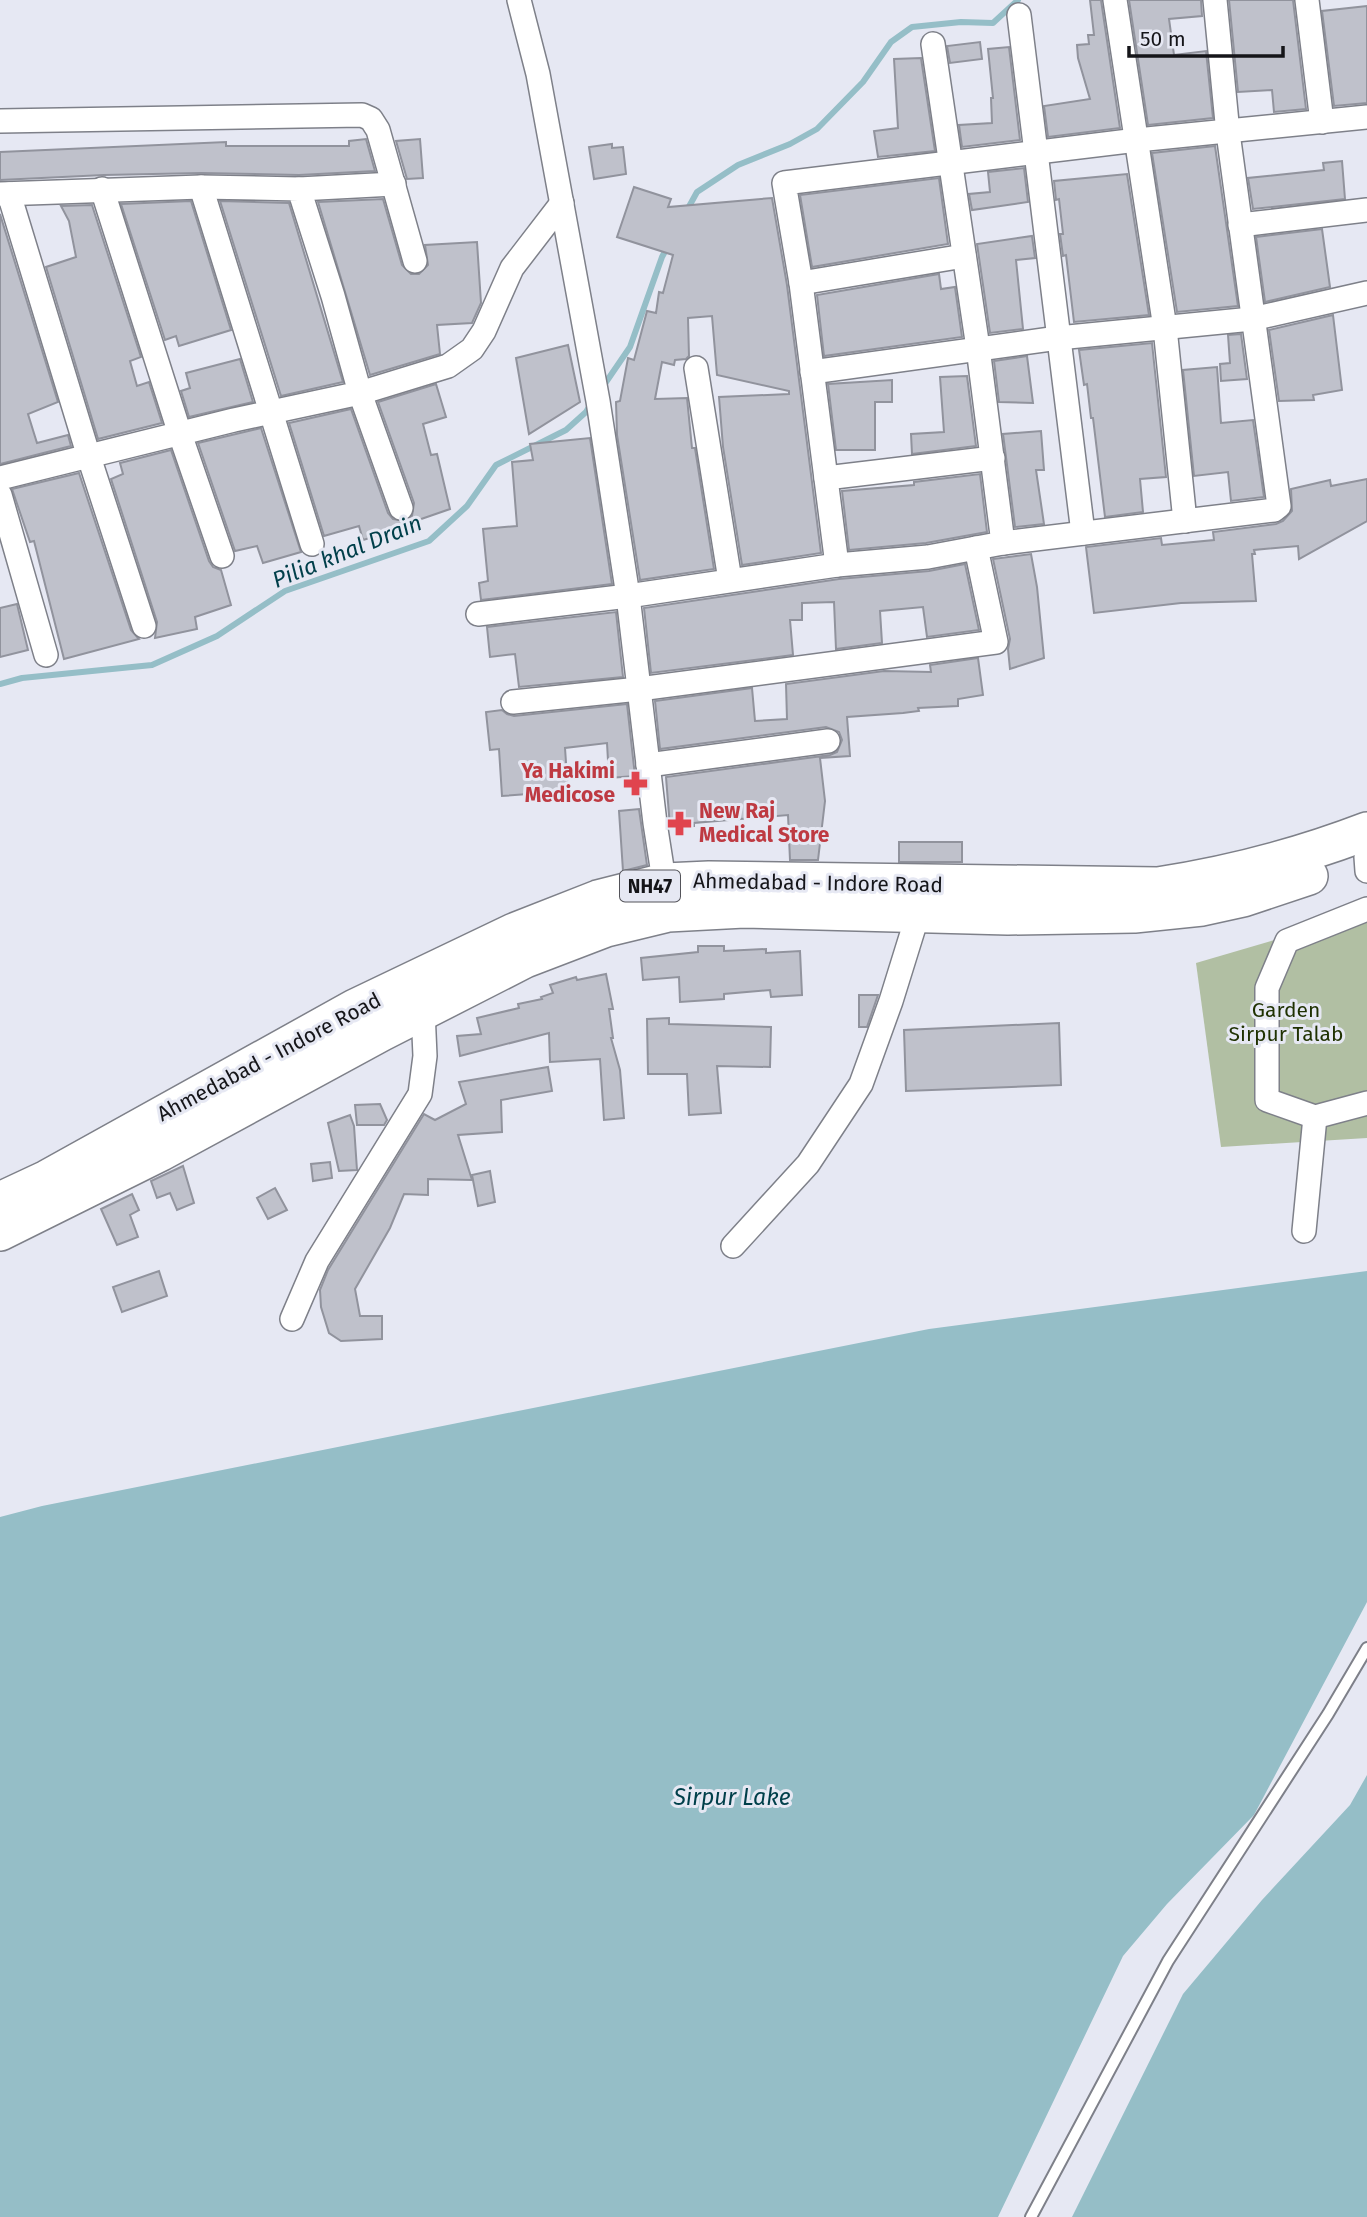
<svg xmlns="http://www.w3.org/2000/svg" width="1367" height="2217" viewBox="0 0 1367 2217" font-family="'Fira Sans',sans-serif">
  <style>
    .green { fill: #b1bfa3 }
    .water { fill: #95bec7 }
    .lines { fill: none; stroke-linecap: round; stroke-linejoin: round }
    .stream { stroke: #95bec7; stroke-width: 6 }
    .building { fill: #bfc1cb; stroke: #91939d; stroke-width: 2 }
    .service-casing { stroke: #7e8089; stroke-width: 14 }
    .minor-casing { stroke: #7e8089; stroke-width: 26 }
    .trunk-casing { stroke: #7e8089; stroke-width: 40 }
    .service { stroke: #fff; stroke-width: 10 }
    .minor { stroke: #fff; stroke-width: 23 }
    .trunk { stroke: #fff; stroke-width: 37 }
    .labels { text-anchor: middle; stroke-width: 6; stroke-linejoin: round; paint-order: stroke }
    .shield { fill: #e6e8f3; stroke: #54545a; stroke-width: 2 }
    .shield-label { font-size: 19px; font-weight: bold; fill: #151519 }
    .health-label { font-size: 21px; font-weight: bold; fill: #be3a42; stroke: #e6e8f3; text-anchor: end }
    .street-label { font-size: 21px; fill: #151519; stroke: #e6e8f3 }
    .park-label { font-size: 21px; fill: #1f3101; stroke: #e6e8f3 }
    .water-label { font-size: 23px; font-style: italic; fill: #003f4a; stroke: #e6e8f3 }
  </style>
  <rect width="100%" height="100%" fill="#e6e8f3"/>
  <!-- green -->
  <polygon class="green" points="1367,913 1367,1138 1221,1147 1196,963"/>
  <!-- water -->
  <g class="water">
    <polygon points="1367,1271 1367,1602 1254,1815 1167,1904 1123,1956 998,2217 0,2217 0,1517 42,1506 929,1329"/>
    <polygon points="1367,1775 1367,2217 1072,2217 1183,1994 1262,1900 1350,1805"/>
  </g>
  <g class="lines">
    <!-- stream -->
    <g class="stream">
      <polyline points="686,212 697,192 738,165 790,144 817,129 863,82 891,42 912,27 961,22 993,23 1018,0"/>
      <polyline points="602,388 630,347 662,257 668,246"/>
      <polyline points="0,684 22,678 152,665 217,636 285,591 429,541 467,506 496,465 566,430 586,412 592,402"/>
    </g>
  </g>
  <!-- building -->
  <g class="building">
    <polygon points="1090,0 1101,0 1120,128 1048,137 1044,106 1090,99 1078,58 1077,45 1089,44 1088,35 1094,35"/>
    <polygon points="1129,0 1201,0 1202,16 1169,19 1174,55 1206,51 1213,118 1148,125"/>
    <polygon points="1229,0 1293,0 1306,109 1274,112 1272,90 1238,92"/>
    <polygon points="1367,6 1367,103 1334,106 1322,11"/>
    <polygon points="980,42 982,59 950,63 947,46"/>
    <polygon points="1009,47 1020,140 962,147 959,125 992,123 991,98 993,98 988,49"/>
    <polygon points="921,58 935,151 878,157 874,131 898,128 894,59"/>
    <polygon points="366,139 375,171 299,175 201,173 104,175 0,180 0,152 226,142 226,146 349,146 349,141"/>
    <polygon points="420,139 423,178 407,179 396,141"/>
    <polygon points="612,144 612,148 623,147 626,174 594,179 589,147"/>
    <polygon points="1215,146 1238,306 1177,312 1152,153"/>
    <polygon points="1342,161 1345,199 1253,209 1248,178 1324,170 1323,163"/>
    <polygon points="1024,168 1028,202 972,210 969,194 990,192 988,172"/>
    <polygon points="1127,174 1149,315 1074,322 1066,255 1063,256 1060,234 1063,234 1059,199 1056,200 1054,181"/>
    <polygon points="939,178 948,244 812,267 800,195"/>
    <polygon points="634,187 671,199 668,207 772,198 787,285 821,553 742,565 723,447 719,397 789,394 789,391 717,375 712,316 688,318 689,356 686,359 675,360 674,365 662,362 655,399 687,398 692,448 695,448 714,569 640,580 617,435 616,402 620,401 628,358 634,360 647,311 656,313 659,292 663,293 673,255 617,237"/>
    <polygon points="383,199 402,265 411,274 419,274 428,265 425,245 477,242 481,303 472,323 437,325 440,354 370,375 318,202"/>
    <polygon points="191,201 231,330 179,346 176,336 165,340 121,204"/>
    <polygon points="220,201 289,203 343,382 281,396"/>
    <polygon points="92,205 141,357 130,361 137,386 149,382 162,423 98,439 46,267 76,257 69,221 61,206"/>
    <polygon points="0,214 58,402 28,414 37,443 68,435 71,446 0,464"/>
    <polygon points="1322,229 1330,287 1265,302 1256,237"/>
    <polygon points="1032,236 1035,258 1016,260 1023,329 990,333 977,244"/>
    <polygon points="939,274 941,289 955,287 962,337 824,356 817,295"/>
    <polygon points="1333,315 1342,390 1313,395 1314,400 1279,401 1269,330"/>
    <polygon points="1241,334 1247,379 1221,381 1220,364 1230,363 1228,335"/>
    <polygon points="1152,343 1166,477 1140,479 1143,512 1105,517 1093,418 1091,418 1087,384 1084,385 1079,350"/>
    <polygon points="568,345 580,402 529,434 516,358"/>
    <polygon points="1027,356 1033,403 999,402 994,361"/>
    <polygon points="240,359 253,402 189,417 181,391 190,388 186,373"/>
    <polygon points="1217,367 1221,423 1253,420 1264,497 1231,501 1228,472 1194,476 1183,370"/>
    <polygon points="967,376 976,446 912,454 911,434 944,432 940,377"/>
    <polygon points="892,380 892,402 875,402 875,450 836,450 828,384"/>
    <polygon points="436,384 446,417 423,424 431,455 437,454 450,509 401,526 401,529 363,540 359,526 324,536 289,423 351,409 388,513 393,519 405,521 412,516 414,503 378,402"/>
    <polygon points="261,428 301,552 263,563 257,546 235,551 198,443"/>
    <polygon points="1041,431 1044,470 1036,470 1044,524 1015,527 1003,434"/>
    <polygon points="590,438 612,584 481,600 479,583 488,581 483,529 517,526 512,462 533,460 530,444"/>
    <polygon points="171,450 209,561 213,567 221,570 231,605 195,617 197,629 155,638 157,622 111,479 123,474 120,463"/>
    <polygon points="79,473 131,630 139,639 64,659 34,541 30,542 12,489"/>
    <polygon points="980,474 987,532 926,543 849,550 842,491 914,485 914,482"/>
    <polygon points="1367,479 1367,521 1299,559 1298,546 1254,550 1255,554 1252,554 1256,601 1181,603 1094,613 1086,547 1161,538 1162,545 1214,540 1213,532 1276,524 1283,521 1292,511 1291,489 1330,480 1331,486"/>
    <polygon points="1031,554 1037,587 1044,658 1010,669 1008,649 1010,639 993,559"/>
    <polygon points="965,564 979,630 927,637 923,607 880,611 882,643 836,649 834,602 802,603 802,620 790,620 793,655 651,673 644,608 839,579 929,571"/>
    <polygon points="17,604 28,650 0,657 0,608"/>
    <polygon points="616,612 623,677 519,687 515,654 490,657 487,627"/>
    <polygon points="978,658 983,695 958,699 958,706 918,708 919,711 903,713 847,717 850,756 820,758 825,801 818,860 790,860 788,815 694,823 694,826 670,827 666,777 830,755 837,752 842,740 839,732 826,727 660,749 655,701 752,688 755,721 787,719 786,684 884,671 931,672 930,665"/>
    <polygon points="627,704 635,776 609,778 607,743 565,748 568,791 502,796 499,749 490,750 486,712 502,710 507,714 514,716"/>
    <polygon points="639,809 647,865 623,871 619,811"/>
    <rect x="899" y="842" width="63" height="20"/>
    <polygon points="698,946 724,946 724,951 766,949 766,953 800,951 802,995 771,997 770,990 724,994 724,999 680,1002 679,977 643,980 641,958 698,952"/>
    <polygon points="606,974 613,1009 609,1009 613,1038 611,1038 620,1070 624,1118 604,1120 600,1059 550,1062 549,1033 460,1056 457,1036 481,1034 477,1018 519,1008 518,1004 542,999 541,997 553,993 550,985 576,977 577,980"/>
    <polygon points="859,995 878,995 867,1027 859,1027"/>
    <polygon points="669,1018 669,1024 771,1027 770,1067 717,1066 721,1113 689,1115 687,1074 648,1074 647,1019"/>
    <polygon points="1059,1023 1061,1085 906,1091 904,1030"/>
    <polygon points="548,1067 552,1091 501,1100 502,1132 458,1135 472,1180 428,1179 428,1195 404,1194 390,1228 355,1289 360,1316 382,1316 382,1339 341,1341 329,1333 321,1307 320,1290 328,1270 424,1114 435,1120 466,1104 459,1082"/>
    <polygon points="380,1104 387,1120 384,1125 357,1125 355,1105"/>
    <polygon points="350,1115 354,1126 357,1170 339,1171 328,1123"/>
    <polygon points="330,1162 332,1178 313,1181 311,1164"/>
    <polygon points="183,1166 194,1203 177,1210 170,1193 157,1198 151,1181"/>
    <polygon points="490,1171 495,1202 478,1206 472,1175"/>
    <polygon points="275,1188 287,1210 268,1219 257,1198"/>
    <polygon points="132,1194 139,1210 130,1215 138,1237 117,1245 101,1209"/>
    <polygon points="159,1271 167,1296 122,1312 113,1287"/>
  </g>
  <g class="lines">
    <defs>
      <polyline id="service" points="1031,2217 1168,1961 1328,1714 1367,1648"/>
      <g id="minor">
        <polyline points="519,0 538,74 598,401 628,596 655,823 666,893"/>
        <polyline points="1115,0 1165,328 1185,521"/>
        <polyline points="1307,0 1322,122"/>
        <polyline points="1019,15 1083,533"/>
        <polyline points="0,121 362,115 371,119 378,130 415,261"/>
        <polyline points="201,187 312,544"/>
        <polyline points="102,189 180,434 222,556"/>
        <polyline points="299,189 394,184"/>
        <polyline points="0,194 201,187 299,189 333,296 360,393 234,420 0,478"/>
        <polyline points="9,194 89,457 144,626"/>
        <polyline points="1240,225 1367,210"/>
        <polyline points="801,283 964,256"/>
        <polyline points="696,368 730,580"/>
        <polyline points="812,372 1058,338 1252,319 1367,293"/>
        <polyline points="826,478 993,458"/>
        <polyline points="0,495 46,655"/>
        <polyline points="401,508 360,393 448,366 472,349 484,331 512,268 562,203"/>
        <polyline points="1003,543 1274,510 1279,506 1228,133 1215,0"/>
        <polyline points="837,565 801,283 784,183 1137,140 1367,117"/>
        <polyline points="478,614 628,596 837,565 928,557 1003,543 978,348 933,44"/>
        <polyline points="513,702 639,689 996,642 976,548"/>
        <polyline points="648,765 828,741"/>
        <polyline points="1366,857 1367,871"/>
        <polyline points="1367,909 1287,941 1267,988 1267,1100 1315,1117 1367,1103"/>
        <polyline points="1304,1231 1315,1117"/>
        <polyline points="733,1246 808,1164 861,1084 891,1001 918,914"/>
        <polyline points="292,1319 317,1261 420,1094 425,1056 423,1011"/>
      </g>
      <g id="trunk">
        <path d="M 0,1201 L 47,1179 L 355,1008 L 514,932 L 598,899 L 665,882 L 709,880 L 1158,886 C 1230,875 1299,857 1367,831"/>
        <polyline points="0,1232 161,1152 382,1032 525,959 606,928 668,913 744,909 1008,916 1134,914 1202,907 1243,898 1309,876"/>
      </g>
    </defs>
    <!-- service casing -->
    <use href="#service" class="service-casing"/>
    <!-- minor casing -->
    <use href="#minor" class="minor-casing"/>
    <!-- trunk casing -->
    <use href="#trunk" class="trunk-casing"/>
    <!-- service -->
    <use href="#service" class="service"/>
    <!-- minor -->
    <use href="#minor" class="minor"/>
    <!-- trunk -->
    <use href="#trunk" class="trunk"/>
  </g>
  <!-- icons -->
  <defs>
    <symbol id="pharmacy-bare" viewBox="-9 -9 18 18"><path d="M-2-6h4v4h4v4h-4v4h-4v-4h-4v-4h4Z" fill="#e0444e" stroke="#e6e8f3" stroke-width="2.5" paint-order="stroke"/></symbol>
  </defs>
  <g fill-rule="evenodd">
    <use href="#pharmacy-bare" x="618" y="766" width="35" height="35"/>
    <use href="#pharmacy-bare" x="662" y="806" width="35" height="35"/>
  </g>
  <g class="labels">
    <!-- shield labels -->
    <rect class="shield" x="620" y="870.5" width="60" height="31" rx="5"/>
    <g class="shield-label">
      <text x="650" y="893">NH47</text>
    </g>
    <!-- health labels -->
    <g class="health-label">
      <text x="615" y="778">Ya Hakimi<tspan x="615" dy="24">Medicose</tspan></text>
      <text x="699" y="818" text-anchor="start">New Raj<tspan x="699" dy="24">Medical Store</tspan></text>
    </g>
    <!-- street labels -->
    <g class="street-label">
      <text transform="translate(818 883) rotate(1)" y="7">Ahmedabad - Indore Road</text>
      <text transform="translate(269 1057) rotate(-28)" y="7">Ahmedabad - Indore Road</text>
    </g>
    <!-- park labels -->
    <g class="park-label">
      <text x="1286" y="1017">Garden<tspan x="1286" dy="24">Sirpur Talab</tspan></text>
    </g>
    <!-- water labels -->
    <g class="water-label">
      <text transform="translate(347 551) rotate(-22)" y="8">Pilia khal Drain</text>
      <text x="732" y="1805">Sirpur Lake</text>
    </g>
  </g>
  <!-- scale -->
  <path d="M1129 46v10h154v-10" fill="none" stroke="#151519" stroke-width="3.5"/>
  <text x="1140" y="46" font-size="21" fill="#151519" stroke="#e6e8f3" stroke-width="5" paint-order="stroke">50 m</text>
</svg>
